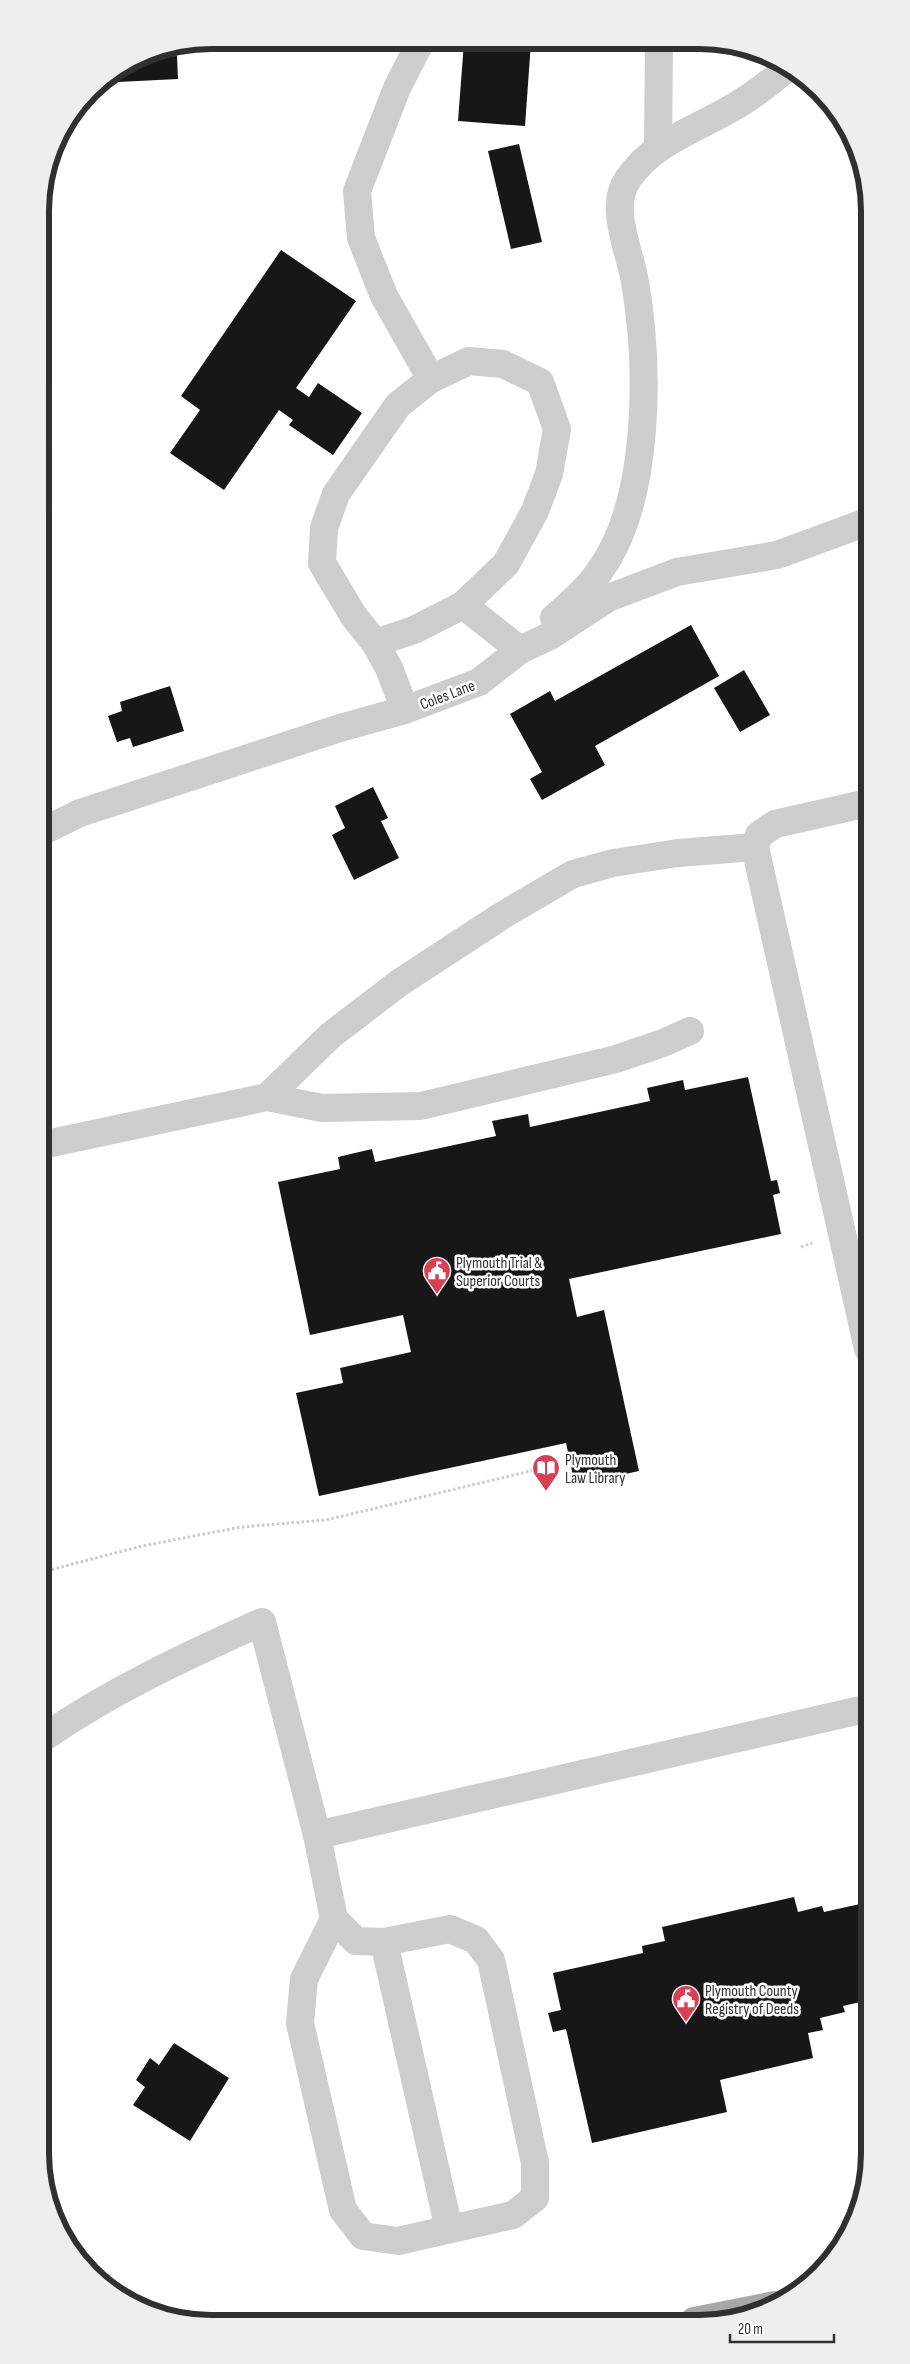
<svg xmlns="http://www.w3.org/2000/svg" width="910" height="2364" viewBox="0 0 910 2364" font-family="'Sofia Sans Condensed',sans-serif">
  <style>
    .building { fill: #171717 }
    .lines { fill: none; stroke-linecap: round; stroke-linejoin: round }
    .path { stroke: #cacaca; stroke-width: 3; stroke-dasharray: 2.5 2.5; stroke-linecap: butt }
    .minor { stroke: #cdcdcd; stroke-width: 28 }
    .major { stroke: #a8a8a8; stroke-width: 28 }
    .labels { text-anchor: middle; stroke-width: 5; stroke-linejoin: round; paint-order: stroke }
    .street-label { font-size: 16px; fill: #303030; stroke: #fff }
    .poi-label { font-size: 16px; fill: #303030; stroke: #fff; text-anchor: start }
    .rim { fill: none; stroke: #303030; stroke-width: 6 }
  </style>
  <rect width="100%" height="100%" fill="#fff"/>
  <!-- building -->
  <g class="building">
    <polygon points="464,42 531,42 525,126 458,121"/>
    <polygon points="177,56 178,79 98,83 138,58"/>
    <polygon points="519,144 542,242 511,249 488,151"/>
    <polygon points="281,250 356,301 296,388 309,397 318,383 362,413 333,455 289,425 293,420 279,410 224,490 170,453 200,410 181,396"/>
    <polygon points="691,625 719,676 595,746 605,765 542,800 530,779 542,772 510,714 550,691 555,701"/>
    <polygon points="744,670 770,715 740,732 714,688"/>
    <polygon points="170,686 184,731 133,747 130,738 117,742 108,716 122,711 120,702"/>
    <polygon points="373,787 388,818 381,821 399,858 354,880 332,835 345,828 335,806"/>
    <polygon points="748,1077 771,1181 777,1180 780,1193 773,1195 781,1234 569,1279 577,1317 604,1310 639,1471 575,1485 566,1443 319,1496 296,1393 343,1383 340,1368 411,1352 403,1315 310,1335 278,1182 340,1169 338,1157 372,1149 375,1162 496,1136 492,1121 528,1114 530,1127 650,1101 647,1088 683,1080 685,1090"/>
    <polygon points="794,1897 798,1912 822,1906 824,1912 869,1902 869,2000 843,2006 845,2012 820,2018 823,2030 808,2033 813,2058 720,2080 727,2112 592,2143 566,2029 553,2032 548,2013 561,2010 553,1973 643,1953 642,1946 665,1941 662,1927"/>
    <polygon points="174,2043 229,2078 190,2141 133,2105 145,2087 136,2080 150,2058 159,2065"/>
  </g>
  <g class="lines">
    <!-- path -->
    <g class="path">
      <polyline points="801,1247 812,1243"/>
      <polyline points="42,1572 142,1546 241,1527 326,1520 543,1468"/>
    </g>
    <!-- minor -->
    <g class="minor">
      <polyline points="421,41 397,88 357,191 361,238 384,296 431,379"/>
      <polyline points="658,148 659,43"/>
      <polyline points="463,605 520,650"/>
      <path d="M 554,618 C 571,603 589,588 601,569 C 651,498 649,364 635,282 C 630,251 608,207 628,179 C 651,145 688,132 723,113 C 746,101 769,84 788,67"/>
      <polyline points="375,643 414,630 463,605 506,564 535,511 549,474 557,429 540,382 503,364 469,361 431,379 398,405 336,494 324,528 322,563 353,615 375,643 389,668 405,710"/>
      <polyline points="868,803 775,824 759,835 755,847 868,1349"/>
      <polyline points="41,832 80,813 340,728 405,710 479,682 520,650 550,636 608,598 677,572 777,555 867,522"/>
      <polyline points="267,1097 331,1035 399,983 503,915 573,874 613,863 678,853 755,847"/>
      <polyline points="42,1145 267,1097 322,1108 421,1106 616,1059 663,1043 690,1031"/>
      <path d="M 43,1738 C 111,1691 186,1656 262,1622 L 317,1835 L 334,1919 L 304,1979 L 300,2023 L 343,2210 L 363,2236 L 398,2241 L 513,2215 L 535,2198 L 535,2163 L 491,1960 L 476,1940 L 450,1929 L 384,1942 L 356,1941 L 334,1919"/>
      <polyline points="317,1835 869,1708"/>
      <polyline points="384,1942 449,2229"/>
    </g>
    <!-- major -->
    <polyline class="major" points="694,2321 775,2305"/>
  </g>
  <!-- icons -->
  <defs>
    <symbol id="civic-pin" viewBox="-11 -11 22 30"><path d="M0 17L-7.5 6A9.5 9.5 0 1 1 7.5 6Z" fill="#db3f53" stroke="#fff"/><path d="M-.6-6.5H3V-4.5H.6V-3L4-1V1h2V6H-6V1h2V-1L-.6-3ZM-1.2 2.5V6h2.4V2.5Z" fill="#fff"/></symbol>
    <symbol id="library-pin" viewBox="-11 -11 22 30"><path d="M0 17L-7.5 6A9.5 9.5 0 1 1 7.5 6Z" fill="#db3f53" stroke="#fff"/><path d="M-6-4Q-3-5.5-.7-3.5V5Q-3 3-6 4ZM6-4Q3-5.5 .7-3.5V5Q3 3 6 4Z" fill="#fff"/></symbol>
  </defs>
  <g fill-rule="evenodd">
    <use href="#civic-pin" x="421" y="1255" width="32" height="43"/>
    <use href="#library-pin" x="530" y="1452" width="32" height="43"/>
    <use href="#civic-pin" x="670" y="1983" width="32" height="43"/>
  </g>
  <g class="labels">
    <!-- street labels -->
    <g class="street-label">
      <text transform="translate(447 694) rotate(-21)" y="6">Coles Lane</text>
    </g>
    <!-- poi labels -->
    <g class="poi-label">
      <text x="456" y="1268">Plymouth Trial &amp;<tspan x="456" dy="18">Superior Courts</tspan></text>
      <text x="565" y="1465">Plymouth<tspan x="565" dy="18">Law Library</tspan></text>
      <text x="705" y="1996">Plymouth County<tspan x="705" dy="18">Registry of Deeds</tspan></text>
    </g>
  </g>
  <!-- crop -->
  <path d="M0 0H910V2364H0ZM211 49H699A162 162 0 0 1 861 211V2153A162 162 0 0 1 699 2315H211A162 162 0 0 1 49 2153V211A162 162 0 0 1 211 49Z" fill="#eee" fill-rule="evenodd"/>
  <path class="rim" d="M211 49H699A162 162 0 0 1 861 211V2153A162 162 0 0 1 699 2315H211A162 162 0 0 1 49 2153V211A162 162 0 0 1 211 49Z"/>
  <!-- scale -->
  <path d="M730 2334v8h104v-8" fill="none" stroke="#303030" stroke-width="2.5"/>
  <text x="738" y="2334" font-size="15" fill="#303030" stroke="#ffffff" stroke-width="4" paint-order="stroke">20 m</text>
</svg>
